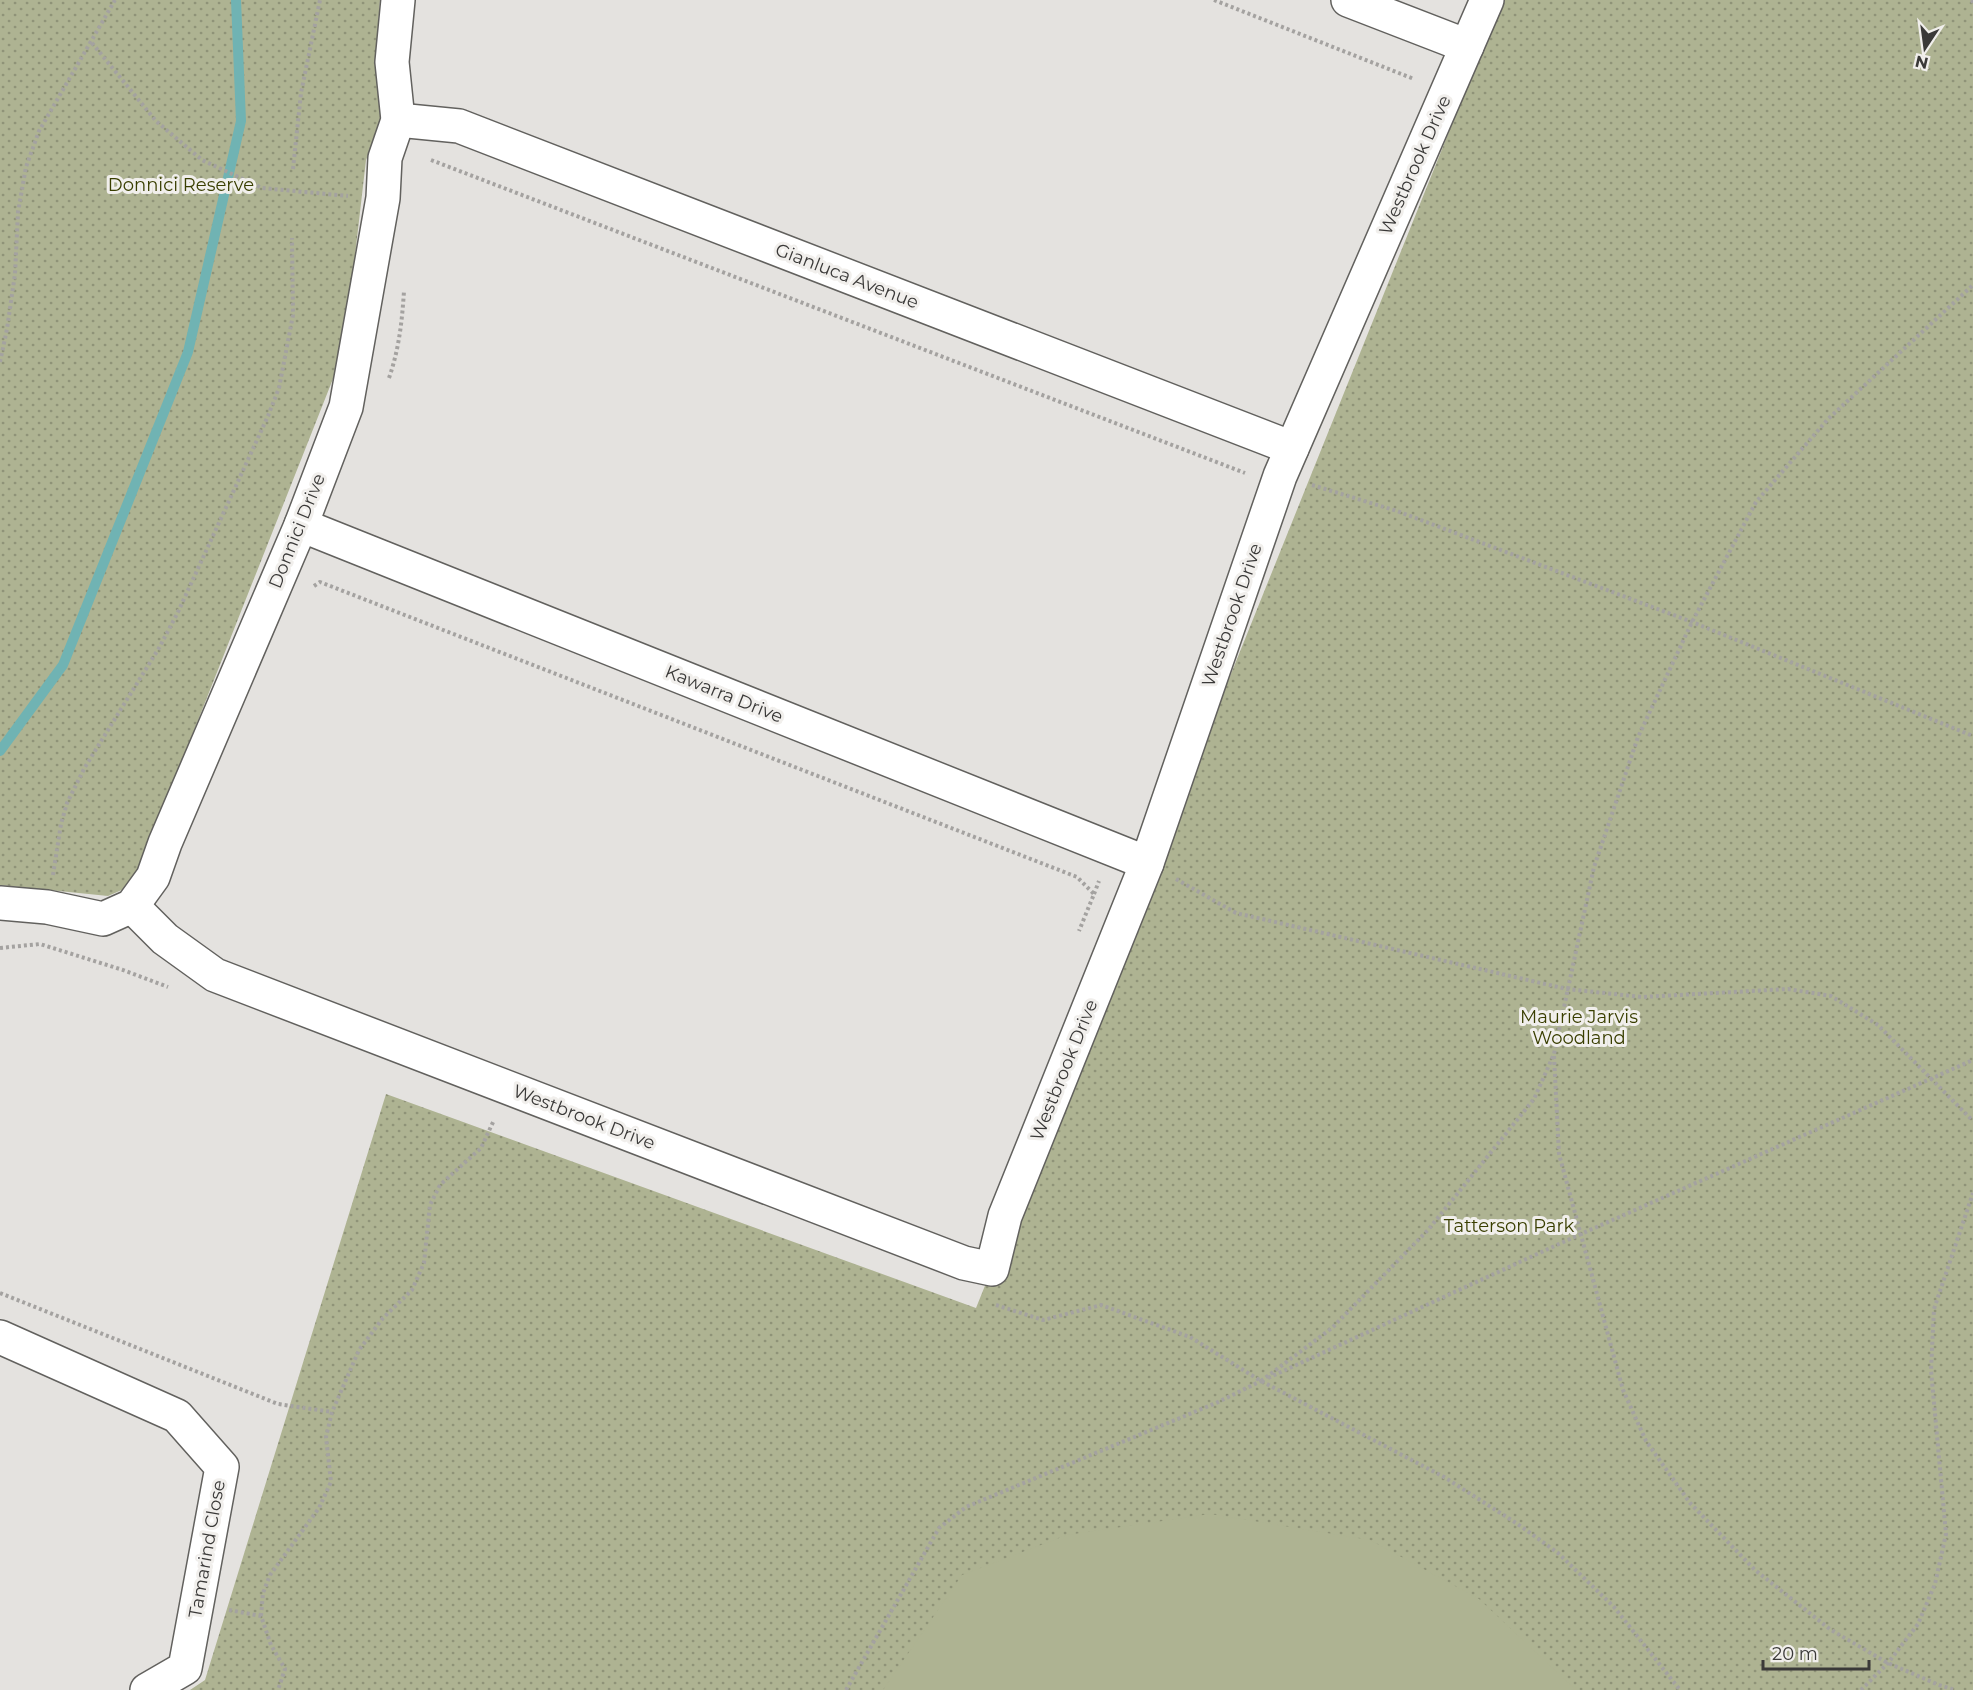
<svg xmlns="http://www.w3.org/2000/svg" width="1973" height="1690" viewBox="0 0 1973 1690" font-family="Montserrat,sans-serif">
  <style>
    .park { fill: url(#park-dots) }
    .pitch { fill: #aeb392 }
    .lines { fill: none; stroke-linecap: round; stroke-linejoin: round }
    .stream { stroke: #70b3b3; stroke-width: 10 }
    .minor-casing { stroke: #62615e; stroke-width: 36 }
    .path { stroke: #a4a2a0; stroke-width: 4; stroke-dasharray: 3 3; stroke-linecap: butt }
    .minor { stroke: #fff; stroke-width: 33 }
    .labels { text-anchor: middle; stroke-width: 6; stroke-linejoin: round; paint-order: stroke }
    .street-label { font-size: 18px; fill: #3a3938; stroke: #f1efec }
    .park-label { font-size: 18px; fill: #393e00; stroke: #f1efec }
  </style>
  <defs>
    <pattern id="park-dots" width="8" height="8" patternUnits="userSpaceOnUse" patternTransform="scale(1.5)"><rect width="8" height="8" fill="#aeb392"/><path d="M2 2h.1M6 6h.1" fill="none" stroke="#8f9378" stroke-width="1.8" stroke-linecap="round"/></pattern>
  </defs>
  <rect width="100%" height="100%" fill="#e4e2df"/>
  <!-- park -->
  <g class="park">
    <polygon points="0,0 380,0 377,38 383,119 366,160 344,351 142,862 124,889 108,896 0,885"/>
    <polygon points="1502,0 1973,0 1973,1690 190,1690 205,1680 386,1094 976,1308"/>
  </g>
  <!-- pitch -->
  <polygon class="pitch" points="1210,1514 1370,1540 1479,1599 1576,1690 883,1690 962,1575 1067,1535"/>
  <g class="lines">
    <!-- stream -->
    <polyline class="stream" points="0,751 63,665 188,352 241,121 236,0"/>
    <defs>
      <g id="minor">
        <polyline points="1348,0 1467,46"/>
        <polyline points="398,120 459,126 1292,448"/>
        <polyline points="301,525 1147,863"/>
        <polyline points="0,903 47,907 103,919 132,906 153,877 165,843 301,525 346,407 383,198 385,158 398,120 392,62 398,0"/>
        <polyline points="132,906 165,939 215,975 964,1263 992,1269 1005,1216 1147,863 1280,476 1487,0"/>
        <polyline points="0,1337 177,1416 222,1467 185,1668 147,1690"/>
      </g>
    </defs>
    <!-- minor casing -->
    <use href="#minor" class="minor-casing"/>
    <!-- path -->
    <g class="path">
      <polyline points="1214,0 1414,79"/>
      <polyline points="1972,0 1973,3"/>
      <polyline points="92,43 156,121 202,160 262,188 348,196"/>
      <polyline points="431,160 1245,473"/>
      <polyline points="293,169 301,93 320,0"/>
      <polyline points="0,362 7,329 15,274 18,212 26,167 39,131 115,0"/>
      <path d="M 389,378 C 399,349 402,322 404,291"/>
      <polyline points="1312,485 1397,511 1692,622 1973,736"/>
      <polyline points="314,586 320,582 1077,877 1094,894 1079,931"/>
      <polyline points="53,875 61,824 67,803 85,767 159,648 178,612 268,416 279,388 293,315 292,238"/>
      <polyline points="1176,879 1236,913 1567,989 1642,997 1788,989 1831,996 1878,1025 1973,1121"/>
      <polyline points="1094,894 1099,881"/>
      <polyline points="0,948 40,944 123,970 168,987"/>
      <polyline points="1554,1056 1559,1154 1623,1390 1646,1441 1690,1503 1755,1570 1831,1630 1888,1663 1939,1685 1955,1690"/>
      <polyline points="0,1293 278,1404 332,1412"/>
      <polyline points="996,1305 1043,1320 1101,1305 1190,1337 1261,1381 1444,1477 1516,1523 1558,1553 1614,1607 1680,1690"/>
      <polyline points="1268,1378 1572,1238 1973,1060"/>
      <polyline points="1261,1381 1332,1328 1428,1230 1534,1099 1554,1054 1594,867 1638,737 1692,622 1756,502 1828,419 1973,285"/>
      <polyline points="229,1610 261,1616 271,1645 285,1669 278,1690"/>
      <polyline points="261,1616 263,1593 270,1575 319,1508 331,1482 326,1437 332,1412 359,1350 383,1318 412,1290 424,1263 430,1205 440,1185 481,1148 494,1120"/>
      <polyline points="846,1690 939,1528 966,1507 1216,1403 1261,1381"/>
      <polyline points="1861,1690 1888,1663 1918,1624 1935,1584 1946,1534 1931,1370 1934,1309 1973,1193"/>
    </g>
    <!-- minor -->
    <use href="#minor" class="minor"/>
  </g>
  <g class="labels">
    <!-- street labels -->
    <g class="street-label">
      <text transform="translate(1415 165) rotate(-66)" y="6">Westbrook Drive</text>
      <text transform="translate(847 276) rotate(21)" y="6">Gianluca Avenue</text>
      <text transform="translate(297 531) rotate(-68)" y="6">Donnici Drive</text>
      <text transform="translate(1232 615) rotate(-71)" y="6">Westbrook Drive</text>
      <text transform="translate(724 694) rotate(22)" y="6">Kawarra Drive</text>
      <text transform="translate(1064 1070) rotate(-68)" y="6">Westbrook Drive</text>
      <text transform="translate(584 1117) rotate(21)" y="6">Westbrook Drive</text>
      <text transform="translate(207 1549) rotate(-80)" y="6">Tamarind Close</text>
    </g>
    <!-- park labels -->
    <g class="park-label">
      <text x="181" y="191">Donnici Reserve</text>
      <text x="1579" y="1023">Maurie Jarvis<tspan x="1579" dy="21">Woodland</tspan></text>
      <text x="1509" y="1232">Tatterson Park</text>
    </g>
  </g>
  <!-- north arrow -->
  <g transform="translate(1925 48) rotate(193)" stroke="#f1efec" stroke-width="4.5" paint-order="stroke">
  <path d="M0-4.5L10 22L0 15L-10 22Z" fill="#3a3938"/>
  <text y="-9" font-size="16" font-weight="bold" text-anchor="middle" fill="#3a3938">N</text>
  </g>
  <!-- scale -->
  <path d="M1763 1660v9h106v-9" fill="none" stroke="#3a3938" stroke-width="3"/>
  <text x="1772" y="1660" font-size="18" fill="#3a3938" stroke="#f1efec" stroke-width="4.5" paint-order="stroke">20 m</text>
</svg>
